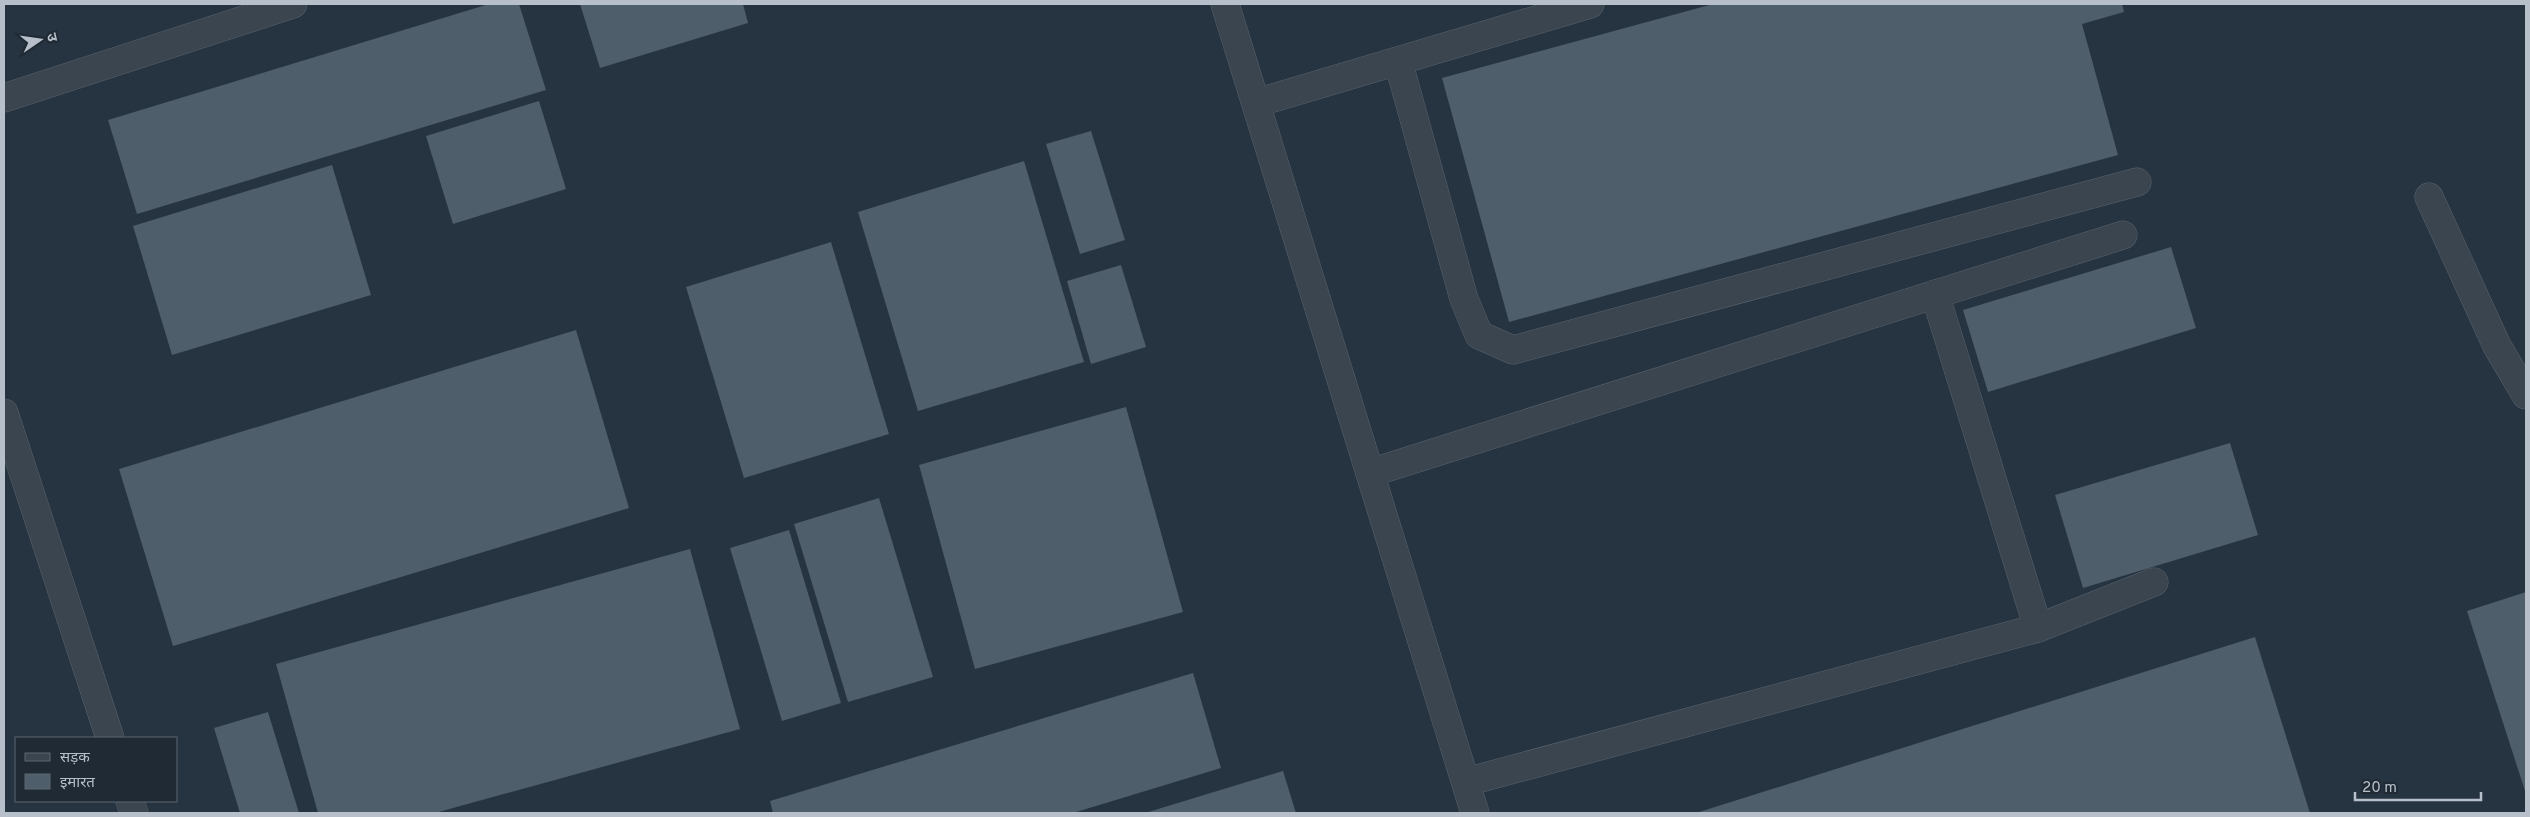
<svg xmlns="http://www.w3.org/2000/svg" width="2530" height="817" viewBox="0 0 2530 817" font-family="Overpass,'Noto Sans Devanagari',sans-serif">
  <style>
    .building { fill: #4f5e6b }
    .lines { fill: none; stroke-linecap: round; stroke-linejoin: round }
    .minor-casing { stroke: #58636d; stroke-width: 29 }
    .minor { stroke: #3a4550; stroke-width: 28 }
  </style>
  <rect width="100%" height="100%" fill="#263340"/>
  <!-- building -->
  <g class="building">
    <polygon points="489,4 519,4 546,90 137,214 108,120"/>
    <polygon points="580,4 743,4 748,23 600,68"/>
    <polygon points="1713,4 2122,4 2124,12 2082,24 2118,155 1509,322 1442,78"/>
    <polygon points="539,101 566,189 453,224 426,136"/>
    <polygon points="1091,131 1125,240 1080,254 1046,144"/>
    <polygon points="1024,161 1084,362 918,411 858,212"/>
    <polygon points="332,165 371,295 172,355 133,226"/>
    <polygon points="831,242 889,434 744,478 686,287"/>
    <polygon points="2171,247 2196,328 1988,392 1963,310"/>
    <polygon points="1121,265 1146,347 1091,364 1067,281"/>
    <polygon points="576,330 629,508 173,646 119,469"/>
    <polygon points="1126,407 1183,612 975,669 919,465"/>
    <polygon points="2230,443 2258,535 2083,588 2055,495"/>
    <polygon points="879,498 933,677 848,702 794,524"/>
    <polygon points="789,530 841,703 782,721 730,548"/>
    <polygon points="690,549 740,729 435,813 318,813 276,664"/>
    <polygon points="2526,592 2526,794 2467,611"/>
    <polygon points="2255,637 2310,813 1696,813"/>
    <polygon points="1193,673 1221,768 1073,813 773,813 770,801"/>
    <polygon points="268,712 299,813 240,813 214,728"/>
    <polygon points="1283,771 1296,813 1145,813"/>
  </g>
  <g class="lines">
    <defs>
      <g id="minor">
        <polyline points="1225,4 1475,813"/>
        <polyline points="1398,61 1464,299 1479,335 1513,350 2137,182"/>
        <polyline points="4,98 293,4"/>
        <polyline points="1256,103 1590,4"/>
        <polyline points="2429,197 2497,346 2526,395"/>
        <polyline points="1935,294 2038,628"/>
        <polyline points="4,413 110,738"/>
        <polyline points="1370,473 2123,235"/>
        <polyline points="1466,782 2038,628 2154,582"/>
        <polyline points="130,801 134,813"/>
      </g>
    </defs>
    <!-- minor casing -->
    <use href="#minor" class="minor-casing"/>
    <!-- minor -->
    <use href="#minor" class="minor"/>
  </g>
  <!-- border -->
  <rect width="2530" height="817" fill="none" stroke="#b7c0ca" stroke-width="10"/>
  <!-- legend -->
  <rect x="15" y="737" width="162" height="65" fill="#1f2a35" stroke="#5c6671"/>
  <rect x="25" y="753" width="25" height="8" fill="#3a4550" stroke="#5c6671"/>
  <text x="60" y="762" font-size="15" fill="#b7c0ca">सड़क</text>
  <rect x="25" y="774" width="25" height="15" fill="#4f5e6b" stroke="#5c6671"/>
  <text x="60" y="787" font-size="15" fill="#b7c0ca">इमारत</text>
  <!-- north arrow -->
  <g transform="translate(40 40) rotate(77)" stroke="#1f2a35" stroke-width="4" paint-order="stroke">
  <path d="M0-4L9 19L0 12L-9 19Z" fill="#b7c0ca"/>
  <text y="-8" font-size="14" font-weight="bold" text-anchor="middle" fill="#b7c0ca">उ</text>
  </g>
  <!-- scale -->
  <path d="M2355 792v8h126v-8" fill="none" stroke="#b7c0ca" stroke-width="2.5"/>
  <text x="2362" y="792" font-size="15" fill="#b7c0ca" stroke="#1f2a35" stroke-width="4" paint-order="stroke">20 m</text>
</svg>
